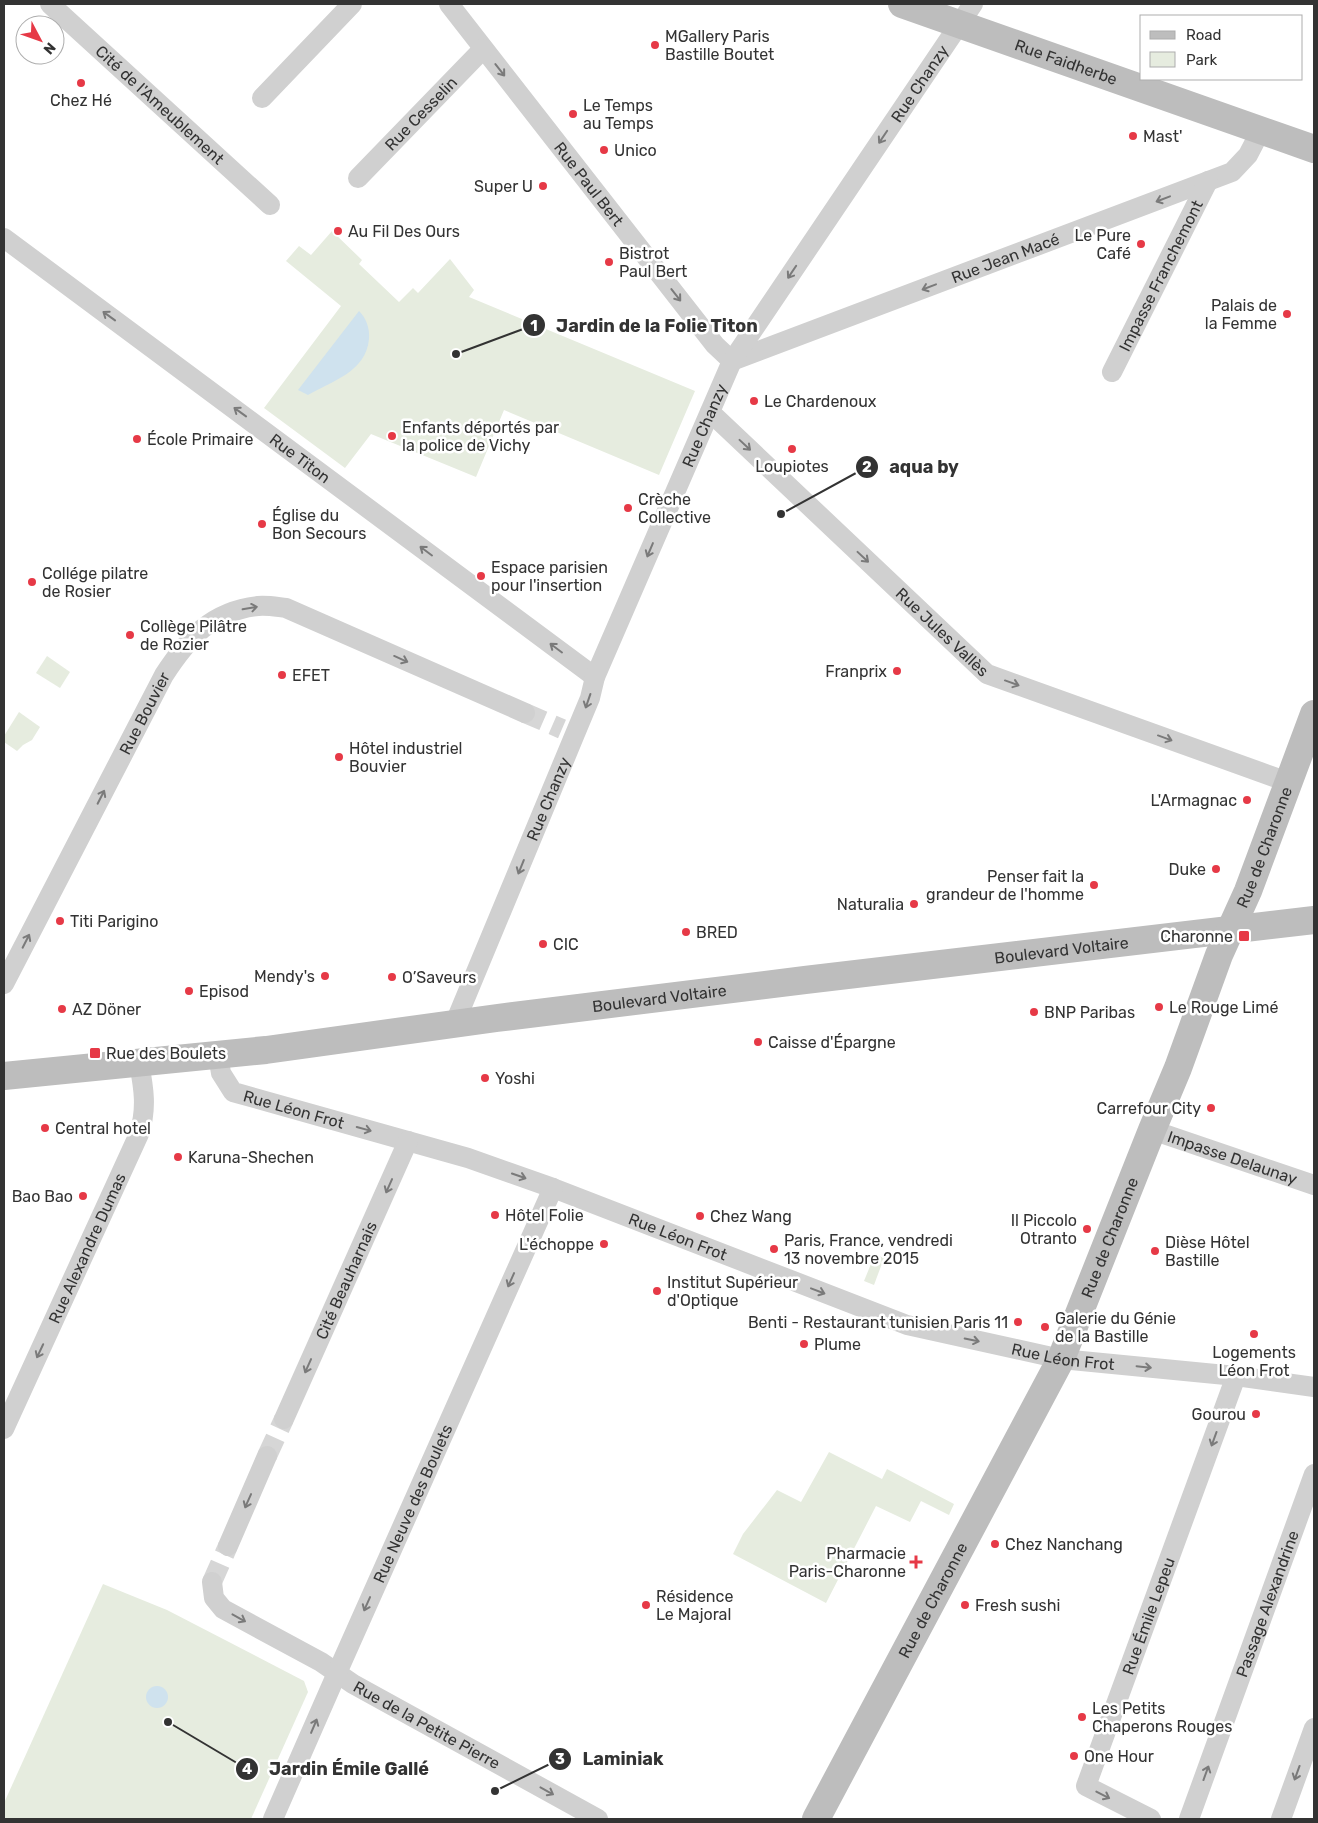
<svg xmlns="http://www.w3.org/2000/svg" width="1318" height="1823" viewBox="0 0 1318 1823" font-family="Rubik,sans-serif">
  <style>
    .green { fill: #e6ecdf }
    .water { fill: #cfe2ee }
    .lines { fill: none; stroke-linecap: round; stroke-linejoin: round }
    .street-tunnel { stroke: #d6d6d6; stroke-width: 20; stroke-dasharray: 20 10; stroke-linecap: butt }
    .street { stroke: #d0d0d0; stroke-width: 20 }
    .secondary { stroke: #bdbdbd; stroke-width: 28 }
    .oneway { stroke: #7a7a7a }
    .poi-dot { fill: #e63946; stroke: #fff; stroke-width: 2 }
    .labels { text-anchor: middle; stroke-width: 5; stroke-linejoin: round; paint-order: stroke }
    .poi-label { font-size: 16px; fill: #333; stroke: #fff; text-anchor: start }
    .street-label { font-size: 16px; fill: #333; stroke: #fff }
    .leader { fill: none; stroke: #333; stroke-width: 2 }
    .callout-dot { fill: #333; stroke: #fff; stroke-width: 2 }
    .mark-label { font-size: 15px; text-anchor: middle; font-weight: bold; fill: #fff }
    .callout-label { font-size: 18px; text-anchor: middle; font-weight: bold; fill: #333; stroke: #fff; stroke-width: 5; stroke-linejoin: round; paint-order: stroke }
  </style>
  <rect width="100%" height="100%" fill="#fff"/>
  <!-- green -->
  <g class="green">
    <polygon points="332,231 362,260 359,264 399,302 413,288 418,293 450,259 474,290 469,297 695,391 659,475 504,410 476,477 371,434 345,468 264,408 341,306 286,261 299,246 311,255"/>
    <polygon points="47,656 70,672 60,688 36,673"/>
    <polygon points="19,712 40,727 32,740 23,745 17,751 4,742 4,736"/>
    <polygon points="875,1254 884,1258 874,1285 864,1281"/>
    <polygon points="829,1452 882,1479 887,1469 954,1504 949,1515 921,1501 910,1522 876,1506 826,1603 733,1554 743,1534 777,1490 801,1502"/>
    <polygon points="103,1584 167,1610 304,1681 308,1692 251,1819 4,1819 4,1803"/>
  </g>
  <!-- water -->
  <g class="water">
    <path d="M 359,311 C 366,318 370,328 369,339 C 366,372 332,381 308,395 L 298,390 Z"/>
    <circle cx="157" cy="1697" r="11"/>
  </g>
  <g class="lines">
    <!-- street-tunnel -->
    <g class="street-tunnel">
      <polyline points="525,713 562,729"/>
      <polyline points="267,1456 284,1419"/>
      <polyline points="212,1582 228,1546"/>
    </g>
    <!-- street -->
    <g class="street">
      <path id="s1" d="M 50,4 L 270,205"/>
      <path id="s2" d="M 449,4 L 715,345 L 732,361"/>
      <polyline points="262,98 352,4"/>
      <path id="s3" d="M 358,178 L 483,49"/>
      <path id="s4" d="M 4,238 L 595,677"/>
      <path id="s5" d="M 732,361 L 1232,172 L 1248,155 L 1261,130"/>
      <path id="s6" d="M 1112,372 L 1208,181"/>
      <path id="s7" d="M 710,412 L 987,674 L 1288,782"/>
      <path id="s8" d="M 4,984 L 164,675 C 188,638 212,611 258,606 C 267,605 277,607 286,608 L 525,713"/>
      <path id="s9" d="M 454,1025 L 575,734 L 590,698 L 595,677 L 732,361 L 973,4"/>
      <path id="s10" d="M 218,1055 L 221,1073 L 233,1092 L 468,1158 L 553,1188 L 907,1325 L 1061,1359 L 1236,1376 L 1314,1387"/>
      <path id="s11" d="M 1152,1130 L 1314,1185"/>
      <path id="s12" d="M 284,1419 L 408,1141"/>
      <path id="s13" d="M 4,1429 L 139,1134 C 147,1109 144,1089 139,1063"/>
      <polyline points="228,1546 267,1456"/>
      <path id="s14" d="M 212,1582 L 214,1598 L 223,1609 L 321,1662 L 353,1684 L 598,1819"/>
      <path id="s15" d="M 273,1819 L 337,1673 L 553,1188"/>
      <path id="s16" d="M 1151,1819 L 1086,1786 L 1236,1376"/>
      <path id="s17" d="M 1189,1819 L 1314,1474"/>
      <polyline points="1281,1819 1314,1728"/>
    </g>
    <!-- secondary -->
    <g class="secondary">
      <path id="s18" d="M 902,4 L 1314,149"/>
      <path id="s19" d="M 4,1076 L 266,1050 L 497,1018 L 805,980 L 1314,920"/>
      <path id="s20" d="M 816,1819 L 1061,1359 L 1152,1130 L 1178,1068 L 1219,955 L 1248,891 L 1314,714"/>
    </g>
  </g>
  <!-- one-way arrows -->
  <defs><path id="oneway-shaft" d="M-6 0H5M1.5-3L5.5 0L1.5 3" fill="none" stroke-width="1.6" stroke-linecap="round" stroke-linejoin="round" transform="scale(1.25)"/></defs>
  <g class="oneway">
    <use href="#oneway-shaft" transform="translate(500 70) rotate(52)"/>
    <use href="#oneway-shaft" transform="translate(883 137) rotate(124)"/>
    <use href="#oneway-shaft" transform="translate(1163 199) rotate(159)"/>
    <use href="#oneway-shaft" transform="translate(792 272) rotate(124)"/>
    <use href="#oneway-shaft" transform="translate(929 287) rotate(159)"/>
    <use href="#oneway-shaft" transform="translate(676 295) rotate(52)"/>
    <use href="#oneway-shaft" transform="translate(109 316) rotate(-144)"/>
    <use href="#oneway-shaft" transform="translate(240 412) rotate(-144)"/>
    <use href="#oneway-shaft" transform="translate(745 445) rotate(43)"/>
    <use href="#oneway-shaft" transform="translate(650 550) rotate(113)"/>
    <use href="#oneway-shaft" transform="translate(426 551) rotate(-143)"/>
    <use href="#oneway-shaft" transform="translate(863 557) rotate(43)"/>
    <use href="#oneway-shaft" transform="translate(250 608) rotate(-10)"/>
    <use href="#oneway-shaft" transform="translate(556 648) rotate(-143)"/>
    <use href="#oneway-shaft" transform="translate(401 659) rotate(24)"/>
    <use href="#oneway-shaft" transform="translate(1012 683) rotate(20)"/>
    <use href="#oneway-shaft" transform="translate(588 701) rotate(109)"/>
    <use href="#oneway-shaft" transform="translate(1165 738) rotate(20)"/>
    <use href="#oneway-shaft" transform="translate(101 797) rotate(-63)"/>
    <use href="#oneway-shaft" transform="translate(521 867) rotate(112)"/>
    <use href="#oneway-shaft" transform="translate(26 941) rotate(-63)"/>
    <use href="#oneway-shaft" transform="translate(364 1129) rotate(15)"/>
    <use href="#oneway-shaft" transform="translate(519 1176) rotate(19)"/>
    <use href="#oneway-shaft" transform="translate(389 1186) rotate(114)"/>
    <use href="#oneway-shaft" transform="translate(511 1280) rotate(114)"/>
    <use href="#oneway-shaft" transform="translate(818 1291) rotate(21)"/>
    <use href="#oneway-shaft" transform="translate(972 1340) rotate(12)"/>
    <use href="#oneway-shaft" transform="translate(40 1351) rotate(115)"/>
    <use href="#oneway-shaft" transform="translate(308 1366) rotate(114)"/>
    <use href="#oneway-shaft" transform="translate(1144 1367) rotate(6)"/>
    <use href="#oneway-shaft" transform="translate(1214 1439) rotate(110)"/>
    <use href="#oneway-shaft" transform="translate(248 1501) rotate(114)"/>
    <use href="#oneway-shaft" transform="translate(367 1604) rotate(114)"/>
    <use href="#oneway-shaft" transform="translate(239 1618) rotate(29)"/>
    <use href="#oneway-shaft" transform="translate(314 1726) rotate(-67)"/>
    <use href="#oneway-shaft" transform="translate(1206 1773) rotate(-70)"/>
    <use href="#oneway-shaft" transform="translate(1297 1773) rotate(110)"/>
    <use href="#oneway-shaft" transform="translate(547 1791) rotate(29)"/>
    <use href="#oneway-shaft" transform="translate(1103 1795) rotate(27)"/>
  </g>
  <!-- markers -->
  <g class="poi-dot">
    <circle cx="655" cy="45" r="5"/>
    <circle cx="81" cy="83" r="5"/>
    <circle cx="573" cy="114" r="5"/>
    <circle cx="1133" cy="136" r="5"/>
    <circle cx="604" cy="150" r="5"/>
    <circle cx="543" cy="186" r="5"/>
    <circle cx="338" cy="231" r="5"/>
    <circle cx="1141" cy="244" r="5"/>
    <circle cx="609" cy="262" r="5"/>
    <circle cx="1287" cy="314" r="5"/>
    <circle cx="754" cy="401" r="5"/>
    <circle cx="392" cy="436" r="5"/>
    <circle cx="137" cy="439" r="5"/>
    <circle cx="792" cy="449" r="5"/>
    <circle cx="628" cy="508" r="5"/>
    <circle cx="262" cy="524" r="5"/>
    <circle cx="481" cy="576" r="5"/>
    <circle cx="32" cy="582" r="5"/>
    <circle cx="130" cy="635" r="5"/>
    <circle cx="897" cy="671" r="5"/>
    <circle cx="282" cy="675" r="5"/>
    <circle cx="339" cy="757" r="5"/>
    <circle cx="1247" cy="800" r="5"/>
    <circle cx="1216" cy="869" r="5"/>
    <circle cx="1094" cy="885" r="5"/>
    <circle cx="914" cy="904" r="5"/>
    <circle cx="60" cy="921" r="5"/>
    <circle cx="686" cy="932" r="5"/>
    <rect x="1238" y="930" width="12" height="12" rx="2.5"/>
    <circle cx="543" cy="944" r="5"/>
    <circle cx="325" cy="976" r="5"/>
    <circle cx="392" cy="977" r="5"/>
    <circle cx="189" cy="991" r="5"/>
    <circle cx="1159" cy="1007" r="5"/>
    <circle cx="62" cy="1009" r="5"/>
    <circle cx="1034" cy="1012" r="5"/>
    <circle cx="758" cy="1042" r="5"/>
    <rect x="89" y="1047" width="12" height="12" rx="2.5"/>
    <circle cx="485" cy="1078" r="5"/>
    <circle cx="1211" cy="1108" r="5"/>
    <circle cx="45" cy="1128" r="5"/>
    <circle cx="178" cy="1157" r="5"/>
    <circle cx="83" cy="1196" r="5"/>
    <circle cx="495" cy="1215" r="5"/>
    <circle cx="700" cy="1216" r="5"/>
    <circle cx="1087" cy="1229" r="5"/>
    <circle cx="604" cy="1244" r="5"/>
    <circle cx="774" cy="1249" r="5"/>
    <circle cx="1155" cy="1251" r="5"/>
    <circle cx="657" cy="1291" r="5"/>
    <circle cx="1018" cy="1322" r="5"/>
    <circle cx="1045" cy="1327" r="5"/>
    <circle cx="1254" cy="1334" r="5"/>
    <circle cx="804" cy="1344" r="5"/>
    <circle cx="1256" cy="1414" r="5"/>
    <circle cx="995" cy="1544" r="5"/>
    <path d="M913.5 1554.5h5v5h5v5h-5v5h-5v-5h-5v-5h5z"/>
    <circle cx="646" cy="1605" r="5"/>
    <circle cx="965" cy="1605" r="5"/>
    <circle cx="1082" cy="1717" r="5"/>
    <circle cx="1074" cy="1756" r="5"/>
  </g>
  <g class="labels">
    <!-- poi labels -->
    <g class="poi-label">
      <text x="665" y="42">MGallery Paris<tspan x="665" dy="18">Bastille Boutet</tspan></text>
      <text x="81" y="106" text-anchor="middle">Chez Hé</text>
      <text x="583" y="111">Le Temps<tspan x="583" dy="18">au Temps</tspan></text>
      <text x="1143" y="142">Mast'</text>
      <text x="614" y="156">Unico</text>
      <text x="533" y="192" text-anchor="end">Super U</text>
      <text x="348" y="237">Au Fil Des Ours</text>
      <text x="1131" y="241" text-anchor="end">Le Pure<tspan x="1131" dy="18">Café</tspan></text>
      <text x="619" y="259">Bistrot<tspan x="619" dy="18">Paul Bert</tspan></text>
      <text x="1277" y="311" text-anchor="end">Palais de<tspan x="1277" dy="18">la Femme</tspan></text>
      <text x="764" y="407">Le Chardenoux</text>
      <text x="402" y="433">Enfants déportés par<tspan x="402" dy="18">la police de Vichy</tspan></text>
      <text x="147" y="445">École Primaire</text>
      <text x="792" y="472" text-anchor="middle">Loupiotes</text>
      <text x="638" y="505">Crèche<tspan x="638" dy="18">Collective</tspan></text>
      <text x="272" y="521">Église du<tspan x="272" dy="18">Bon Secours</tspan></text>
      <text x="491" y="573">Espace parisien<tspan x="491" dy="18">pour l'insertion</tspan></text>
      <text x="42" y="579">Collége pilatre<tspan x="42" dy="18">de Rosier</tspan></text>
      <text x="140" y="632">Collège Pilâtre<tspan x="140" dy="18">de Rozier</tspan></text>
      <text x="887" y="677" text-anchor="end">Franprix</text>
      <text x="292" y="681">EFET</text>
      <text x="349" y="754">Hôtel industriel<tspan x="349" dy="18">Bouvier</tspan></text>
      <text x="1237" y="806" text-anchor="end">L'Armagnac</text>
      <text x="1206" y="875" text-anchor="end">Duke</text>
      <text x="1084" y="882" text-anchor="end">Penser fait la<tspan x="1084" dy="18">grandeur de l'homme</tspan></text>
      <text x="904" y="910" text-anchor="end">Naturalia</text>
      <text x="70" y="927">Titi Parigino</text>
      <text x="696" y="938">BRED</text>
      <text x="1233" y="942" text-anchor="end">Charonne</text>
      <text x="553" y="950">CIC</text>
      <text x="315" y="982" text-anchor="end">Mendy's</text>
      <text x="402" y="983">O’Saveurs</text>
      <text x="199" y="997">Episod</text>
      <text x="1169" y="1013">Le Rouge Limé</text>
      <text x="72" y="1015">AZ Döner</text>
      <text x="1044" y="1018">BNP Paribas</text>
      <text x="768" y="1048">Caisse d'Épargne</text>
      <text x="106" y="1059">Rue des Boulets</text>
      <text x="495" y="1084">Yoshi</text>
      <text x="1201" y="1114" text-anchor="end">Carrefour City</text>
      <text x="55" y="1134">Central hotel</text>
      <text x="188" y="1163">Karuna-Shechen</text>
      <text x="73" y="1202" text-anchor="end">Bao Bao</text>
      <text x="505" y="1221">Hôtel Folie</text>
      <text x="710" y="1222">Chez Wang</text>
      <text x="1077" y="1226" text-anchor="end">Il Piccolo<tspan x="1077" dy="18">Otranto</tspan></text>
      <text x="784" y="1246">Paris, France, vendredi<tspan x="784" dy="18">13 novembre 2015</tspan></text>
      <text x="1165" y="1248">Dièse Hôtel<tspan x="1165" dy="18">Bastille</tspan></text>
      <text x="594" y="1250" text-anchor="end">L'échoppe</text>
      <text x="667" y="1288">Institut Supérieur<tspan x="667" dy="18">d'Optique</tspan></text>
      <text x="1055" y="1324">Galerie du Génie<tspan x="1055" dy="18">de la Bastille</tspan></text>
      <text x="1008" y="1328" text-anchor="end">Benti - Restaurant tunisien Paris 11</text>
      <text x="814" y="1350">Plume</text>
      <text x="1254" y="1358" text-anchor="middle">Logements<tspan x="1254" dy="18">Léon Frot</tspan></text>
      <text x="1246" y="1420" text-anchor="end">Gourou</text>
      <text x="1005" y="1550">Chez Nanchang</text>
      <text x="906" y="1559" text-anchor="end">Pharmacie<tspan x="906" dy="18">Paris-Charonne</tspan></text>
      <text x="656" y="1602">Résidence<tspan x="656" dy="18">Le Majoral</tspan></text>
      <text x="975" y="1611">Fresh sushi</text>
      <text x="1092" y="1714">Les Petits<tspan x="1092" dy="18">Chaperons Rouges</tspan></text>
      <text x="1084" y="1762">One Hour</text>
    </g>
    <!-- street labels -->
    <g class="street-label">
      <text dy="6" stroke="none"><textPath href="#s18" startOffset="174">Rue Faidherbe</textPath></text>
      <text dy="6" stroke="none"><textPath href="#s9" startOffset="1055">Rue Chanzy</textPath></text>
      <text dy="6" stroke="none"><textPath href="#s1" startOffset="149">Cité de l'Ameublement</textPath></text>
      <text dy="6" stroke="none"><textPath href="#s3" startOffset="90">Rue Cesselin</textPath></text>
      <text dy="6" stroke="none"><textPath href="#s2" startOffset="228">Rue Paul Bert</textPath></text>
      <text dy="6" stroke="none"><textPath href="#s5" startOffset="292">Rue Jean Macé</textPath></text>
      <text dy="6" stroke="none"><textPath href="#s6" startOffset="108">Impasse Franchemont</textPath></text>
      <text dy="6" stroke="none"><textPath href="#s9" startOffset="650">Rue Chanzy</textPath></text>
      <text dy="6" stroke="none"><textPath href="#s4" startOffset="369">Rue Titon</textPath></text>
      <text dy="6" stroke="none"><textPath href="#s7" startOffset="320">Rue Jules Vallès</textPath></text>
      <text dy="6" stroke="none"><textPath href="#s8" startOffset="305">Rue Bouvier</textPath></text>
      <text dy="6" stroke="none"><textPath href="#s9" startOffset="245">Rue Chanzy</textPath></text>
      <text dy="6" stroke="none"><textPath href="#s20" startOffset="1072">Rue de Charonne</textPath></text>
      <text dy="6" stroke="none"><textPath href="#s19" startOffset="1065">Boulevard Voltaire</textPath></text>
      <text dy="6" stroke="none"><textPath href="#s19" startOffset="660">Boulevard Voltaire</textPath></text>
      <text dy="6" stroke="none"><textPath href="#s10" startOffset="104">Rue Léon Frot</textPath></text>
      <text dy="6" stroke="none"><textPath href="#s11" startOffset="85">Impasse Delaunay</textPath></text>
      <text dy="6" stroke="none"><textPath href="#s10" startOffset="509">Rue Léon Frot</textPath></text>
      <text dy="6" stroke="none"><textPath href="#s20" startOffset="652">Rue de Charonne</textPath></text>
      <text dy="6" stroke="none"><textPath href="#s13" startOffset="199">Rue Alexandre Dumas</textPath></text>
      <text dy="6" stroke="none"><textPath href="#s12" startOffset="152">Cité Beauharnais</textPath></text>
      <text dy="6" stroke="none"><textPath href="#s10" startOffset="914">Rue Léon Frot</textPath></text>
      <text dy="6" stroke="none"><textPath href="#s15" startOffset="345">Rue Neuve des Boulets</textPath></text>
      <text dy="6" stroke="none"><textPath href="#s20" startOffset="248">Rue de Charonne</textPath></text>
      <text dy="6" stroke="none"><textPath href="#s17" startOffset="229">Passage Alexandrine</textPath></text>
      <text dy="6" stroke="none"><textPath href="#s16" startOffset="254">Rue Émile Lepeu</textPath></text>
      <text dy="6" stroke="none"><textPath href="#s14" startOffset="265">Rue de la Petite Pierre</textPath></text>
    </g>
  </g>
  <!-- callouts -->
  <path class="leader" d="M456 354L534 325M781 514L867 467M495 1791L560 1759M168 1722L247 1769"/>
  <g class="callout-dot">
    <circle cx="456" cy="354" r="5"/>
    <circle cx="781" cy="514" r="5"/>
    <circle cx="495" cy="1791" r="5"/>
    <circle cx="168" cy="1722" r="5"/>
    <circle cx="534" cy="325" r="12"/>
    <circle cx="867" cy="467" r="12"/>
    <circle cx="560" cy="1759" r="12"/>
    <circle cx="247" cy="1769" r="12"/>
  </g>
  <g class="mark-label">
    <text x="534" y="331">1</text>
    <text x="867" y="472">2</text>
    <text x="560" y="1764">3</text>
    <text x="247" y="1774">4</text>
  </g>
  <g class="callout-label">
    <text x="657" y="332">Jardin de la Folie Titon</text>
    <text x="924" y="473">aqua by</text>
    <text x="623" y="1765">Laminiak</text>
    <text x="349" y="1775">Jardin Émile Gallé</text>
  </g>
  <!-- border -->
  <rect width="1318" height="1823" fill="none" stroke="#333333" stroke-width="10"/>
  <!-- legend -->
  <rect x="1140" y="15" width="162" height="65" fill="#ffffff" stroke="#adadad"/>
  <rect x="1150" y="31" width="25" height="8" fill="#bdbdbd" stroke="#adadad"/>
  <text x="1186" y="40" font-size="15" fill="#333333">Road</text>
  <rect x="1150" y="52" width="25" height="15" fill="#e6ecdf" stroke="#adadad"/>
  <text x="1186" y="65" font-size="15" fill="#333333">Park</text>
  <!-- north arrow -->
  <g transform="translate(40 40) rotate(131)"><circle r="24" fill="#ffffff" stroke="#adadad"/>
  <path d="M0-4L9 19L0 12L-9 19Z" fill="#e63946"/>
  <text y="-8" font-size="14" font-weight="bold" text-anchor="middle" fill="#333333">N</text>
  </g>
</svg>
